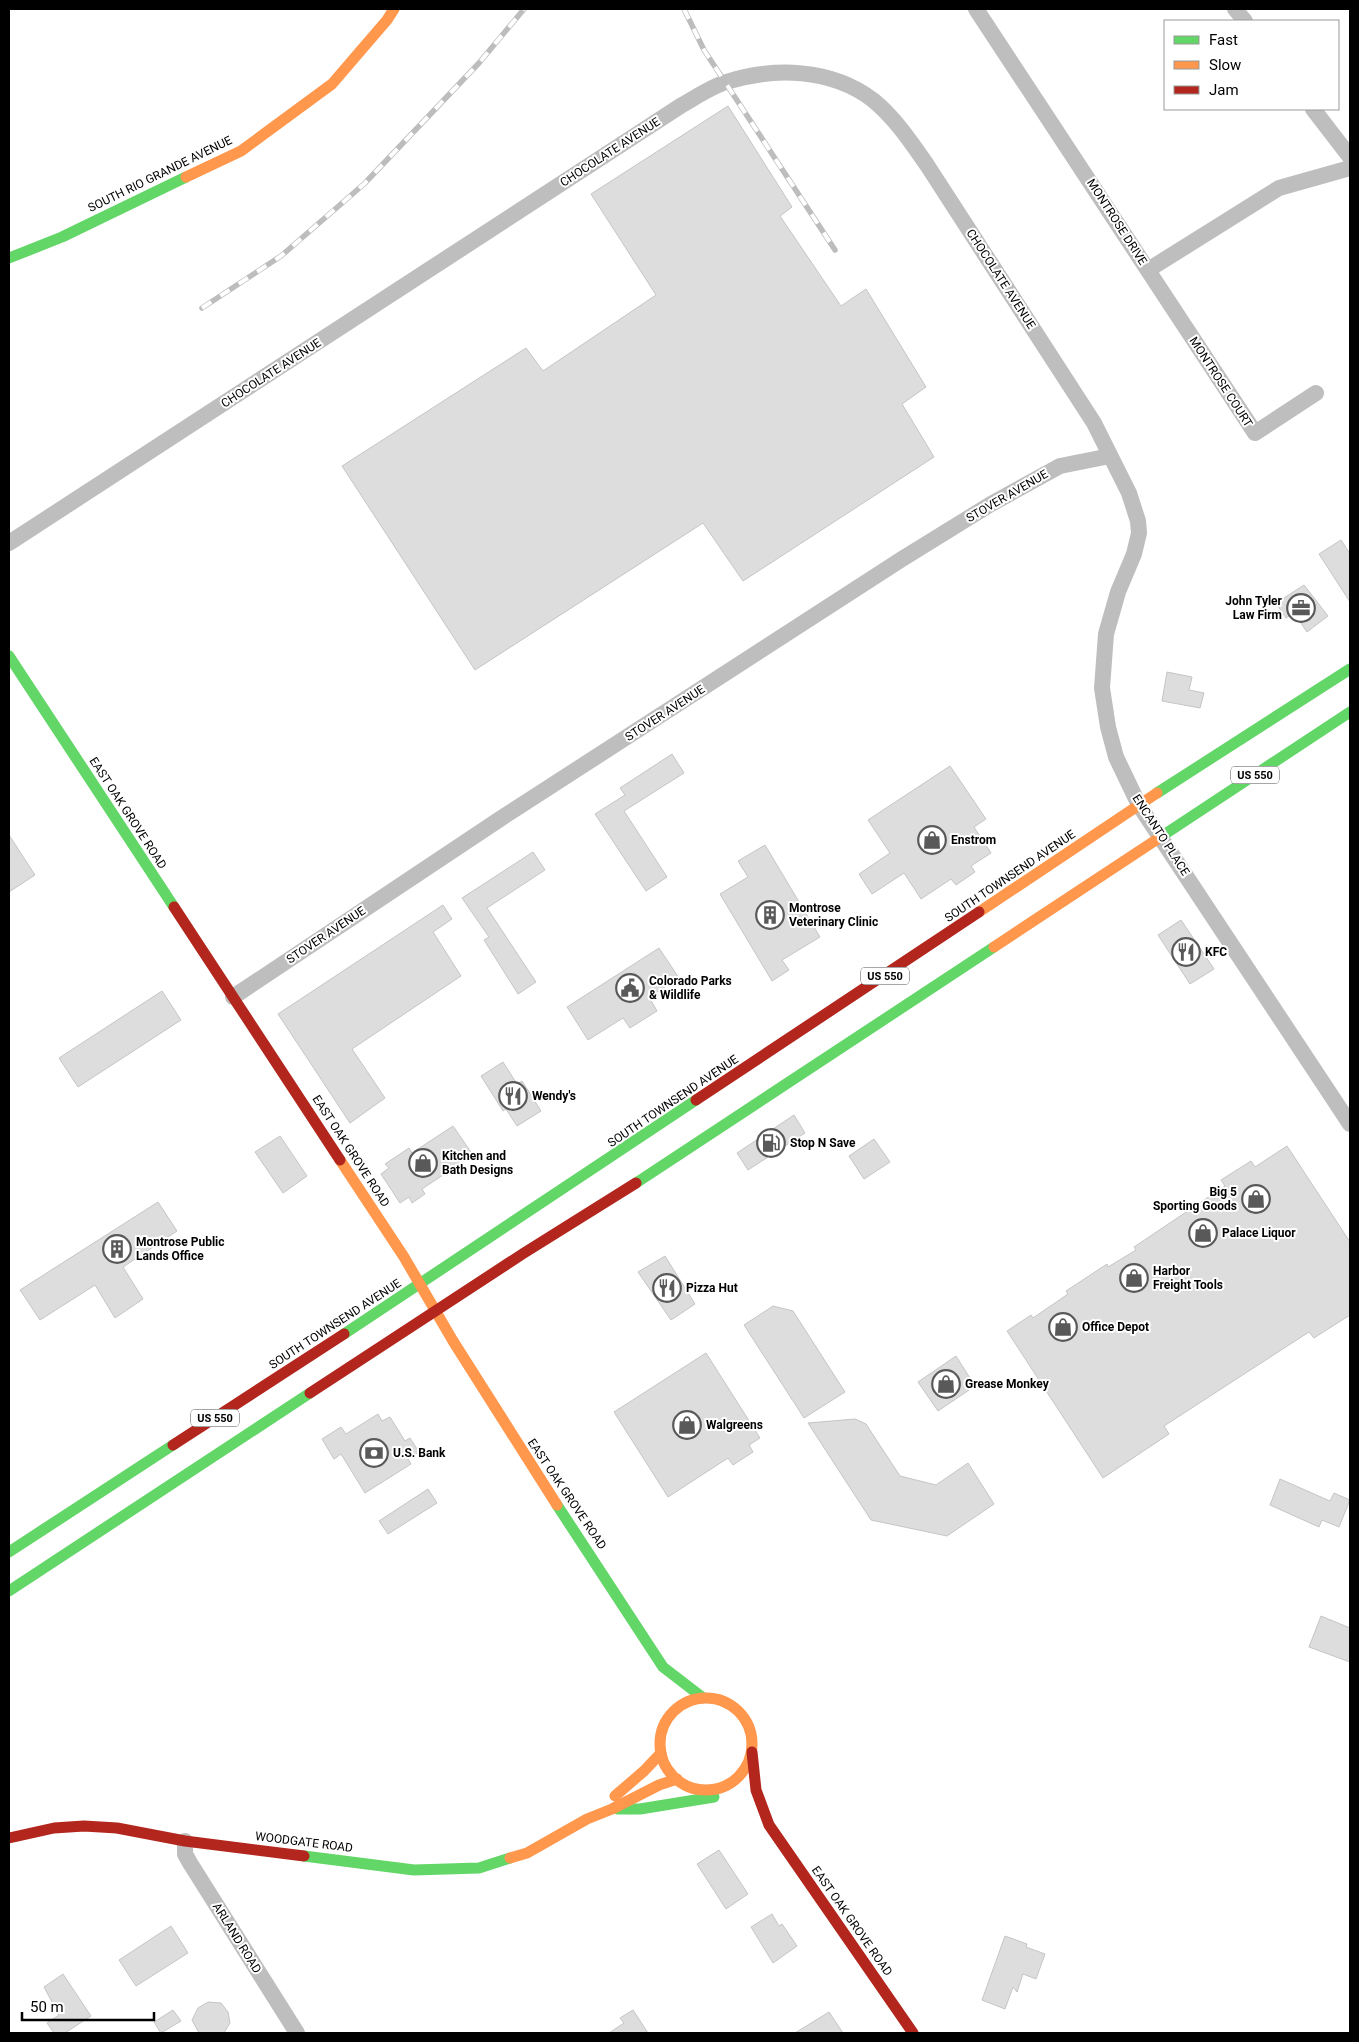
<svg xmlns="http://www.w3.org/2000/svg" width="1359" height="2042" viewBox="0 0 1359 2042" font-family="Roboto,sans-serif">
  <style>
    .building { fill: #ddd; stroke: #c5c5c5 }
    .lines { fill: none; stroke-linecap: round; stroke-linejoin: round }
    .street { stroke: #bebebe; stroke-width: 16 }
    .fast { stroke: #63d668; stroke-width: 11 }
    .slow { stroke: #ff974d; stroke-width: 11 }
    .jam { stroke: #b3261e; stroke-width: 11 }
    .rail-casing { stroke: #bdbdbd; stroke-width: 5.5 }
    .rail { stroke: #fff; stroke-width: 4; stroke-dasharray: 11; stroke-linecap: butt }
    .labels { text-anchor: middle; stroke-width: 4; stroke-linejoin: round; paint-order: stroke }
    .shield { fill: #fff; stroke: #4c4c4c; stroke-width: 1 }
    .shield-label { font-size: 11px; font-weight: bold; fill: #000 }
    .street-label { font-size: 12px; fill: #000; stroke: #fff }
    .poi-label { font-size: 12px; font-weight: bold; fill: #000; stroke: #fff; text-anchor: start }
  </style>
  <rect width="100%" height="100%" fill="#fff"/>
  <!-- building -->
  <g class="building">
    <polygon points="728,106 792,207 780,216 841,306 866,289 926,387 902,404 934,457 743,581 703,523 475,670 342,466 526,348 543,371 656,295 591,194"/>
    <polygon points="1341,540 1350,554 1350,602 1319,554"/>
    <polygon points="1304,585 1328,616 1307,632 1294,613 1286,618 1276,603"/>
    <polygon points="1167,672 1192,677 1189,690 1204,693 1200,708 1162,701"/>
    <polygon points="672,754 684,773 624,811 667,877 646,891 595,814 625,795 620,788"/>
    <polygon points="950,766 986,819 974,827 991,853 971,866 975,872 956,885 951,879 921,899 904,873 872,894 859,874 890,853 868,820"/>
    <polygon points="9,835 35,875 9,892"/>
    <polygon points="765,845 820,937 782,960 789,970 772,981 720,894 748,877 738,861"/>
    <polygon points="533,852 545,870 487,908 536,982 518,994 484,940 489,937 462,898"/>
    <polygon points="443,905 452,919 433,932 461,976 352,1049 385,1098 350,1123 278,1014"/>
    <polygon points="1181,920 1214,969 1190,984 1158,935"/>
    <polygon points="659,948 679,978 649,997 657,1011 630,1028 623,1018 588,1040 567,1007"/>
    <polygon points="162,991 181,1020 78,1087 59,1058"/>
    <polygon points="503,1062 517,1084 522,1081 541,1111 517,1126 506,1109 503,1111 481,1076"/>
    <polygon points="794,1115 805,1133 748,1170 737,1153"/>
    <polygon points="453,1126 473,1155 422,1189 425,1194 412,1203 409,1197 400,1203 381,1174 389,1168 385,1164 409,1148 412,1153"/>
    <polygon points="280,1136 307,1176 283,1193 255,1152"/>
    <polygon points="874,1139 890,1162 864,1179 849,1156"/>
    <polygon points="1287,1146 1350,1242 1350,1315 1314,1338 1309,1332 1164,1426 1169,1434 1103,1478 1007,1331 1031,1315 1033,1318 1068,1294 1066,1291 1107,1264 1108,1267 1136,1250 1134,1247 1225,1186 1221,1180 1251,1161 1255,1167"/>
    <polygon points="158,1202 177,1231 123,1267 143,1299 115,1318 95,1285 40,1320 20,1290"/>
    <polygon points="665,1256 695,1304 671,1320 638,1272"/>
    <polygon points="773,1306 793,1311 845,1392 804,1418 744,1325"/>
    <polygon points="706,1353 760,1438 749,1445 753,1452 733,1465 728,1458 668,1497 614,1412"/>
    <polygon points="956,1356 975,1386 938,1411 918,1382"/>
    <polygon points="378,1414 382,1421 390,1417 405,1441 410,1438 419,1452 408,1459 411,1464 365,1493 341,1454 334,1459 322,1439 341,1427 346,1434"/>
    <polygon points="855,1419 866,1424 900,1476 936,1485 968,1463 994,1504 947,1536 871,1520 808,1423"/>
    <polygon points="1280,1479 1330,1501 1334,1493 1350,1500 1339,1527 1322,1520 1319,1527 1270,1505"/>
    <polygon points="428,1489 437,1503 388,1534 379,1521"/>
    <polygon points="1321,1616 1350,1628 1350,1662 1309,1647"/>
    <polygon points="719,1850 748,1894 726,1909 697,1864"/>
    <polygon points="772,1914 779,1926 782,1924 797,1946 773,1963 751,1927"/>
    <polygon points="171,1926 188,1953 136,1986 119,1960"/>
    <polygon points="1005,1936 1027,1944 1026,1947 1045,1954 1036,1979 1023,1974 1017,1992 1013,1987 1005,2009 982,2000"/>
    <polygon points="63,1974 91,2016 65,2033 54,2033 47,2023 59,2015 44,1987"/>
    <polygon points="208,2002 221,2003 228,2012 230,2023 224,2033 199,2033 192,2020 198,2008"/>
    <polygon points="173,2010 181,2021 161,2033 154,2022"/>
    <polygon points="633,2010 648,2033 609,2033 624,2023 620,2018"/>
    <polygon points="829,2012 843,2033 795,2033"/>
  </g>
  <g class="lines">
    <!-- street -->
    <g class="street">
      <polyline points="976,9 1255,433 1316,393"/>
      <polyline points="1235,9 1245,21"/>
      <polyline points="1313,109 1350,157"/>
      <polyline points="1148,270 1279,188 1350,168"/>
      <path d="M 9,543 L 682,105 C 696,97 711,87 726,82 C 774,67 831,68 873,100 C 895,118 911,142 927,165 L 1094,423 L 1129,493 L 1138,521 L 1139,533 L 1134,554 L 1118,592 L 1106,634 L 1102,688 L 1108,727 L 1116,757 L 1139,805 L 1350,1124"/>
      <polyline points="233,997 500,819 902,559 991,504 1060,466 1110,456"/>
      <polyline points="185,1841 185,1854 190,1863 297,2033"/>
    </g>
    <!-- fast -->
    <g class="fast">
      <polyline points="9,258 62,237 186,177"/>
      <polyline points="9,656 174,907"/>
      <polyline points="1157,793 1350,669"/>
      <polyline points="1159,838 1350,712"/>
      <polyline points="636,1183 994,947"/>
      <polyline points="344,1334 696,1100"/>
      <polyline points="557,1505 663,1667 702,1697"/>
      <polyline points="9,1552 173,1445"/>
      <polyline points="9,1591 310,1393"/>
      <polyline points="618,1809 640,1809 714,1797"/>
      <polyline points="304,1856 414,1870 479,1868 510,1858"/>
    </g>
    <!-- slow -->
    <g class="slow">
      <polyline points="186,177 241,151 332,84 387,20 394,9"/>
      <polyline points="979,912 1157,793"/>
      <polyline points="994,947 1159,838"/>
      <polyline points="340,1160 404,1257 453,1341 557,1505"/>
      <circle cx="706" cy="1744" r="46"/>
      <polyline points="615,1796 644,1771 661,1753"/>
      <polyline points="510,1858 527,1853 587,1819 612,1809 659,1785 677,1779"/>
    </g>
    <!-- jam -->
    <g class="jam">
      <polyline points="174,907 340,1160"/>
      <polyline points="696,1100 979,912"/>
      <polyline points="310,1393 524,1253 636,1183"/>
      <polyline points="173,1445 344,1334"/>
      <polyline points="752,1752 756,1790 769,1825 913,2033"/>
      <polyline points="9,1838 54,1828 84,1826 117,1828 185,1841 304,1856"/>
    </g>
    <defs>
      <g id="rail">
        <polyline points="684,9 704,50 835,250"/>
        <polyline points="202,308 281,256 364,184 479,63 524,9"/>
      </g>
    </defs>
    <!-- rail casing -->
    <use href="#rail" class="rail-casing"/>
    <!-- rail -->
    <use href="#rail" class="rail"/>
  </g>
  <!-- icons -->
  <defs>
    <symbol id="office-ring" viewBox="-11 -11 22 22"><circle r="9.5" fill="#fff" stroke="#595959" stroke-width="1.5"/><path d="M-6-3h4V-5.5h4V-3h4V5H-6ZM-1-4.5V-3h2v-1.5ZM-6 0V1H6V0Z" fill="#595959"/></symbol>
    <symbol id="shop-ring" viewBox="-11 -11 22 22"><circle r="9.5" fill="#fff" stroke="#595959" stroke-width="1.5"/><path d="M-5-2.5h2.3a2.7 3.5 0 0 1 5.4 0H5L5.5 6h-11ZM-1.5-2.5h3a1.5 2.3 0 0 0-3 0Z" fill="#595959"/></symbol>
    <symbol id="building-ring" viewBox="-11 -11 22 22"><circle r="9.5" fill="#fff" stroke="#595959" stroke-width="1.5"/><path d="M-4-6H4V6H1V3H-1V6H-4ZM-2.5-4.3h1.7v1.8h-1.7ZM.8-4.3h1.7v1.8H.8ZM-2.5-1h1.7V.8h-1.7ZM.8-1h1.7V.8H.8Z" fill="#595959"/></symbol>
    <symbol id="restaurant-ring" viewBox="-11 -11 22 22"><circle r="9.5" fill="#fff" stroke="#595959" stroke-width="1.5"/><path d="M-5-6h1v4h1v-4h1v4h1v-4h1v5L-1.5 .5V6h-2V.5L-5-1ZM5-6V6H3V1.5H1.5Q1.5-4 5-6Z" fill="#595959"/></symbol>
    <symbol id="civic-ring" viewBox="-11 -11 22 22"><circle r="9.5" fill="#fff" stroke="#595959" stroke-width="1.5"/><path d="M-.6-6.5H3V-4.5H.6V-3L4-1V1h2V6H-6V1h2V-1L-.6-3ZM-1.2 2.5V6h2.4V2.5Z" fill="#595959"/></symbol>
    <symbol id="fuel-ring" viewBox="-11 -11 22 22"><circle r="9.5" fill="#fff" stroke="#595959" stroke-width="1.5"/><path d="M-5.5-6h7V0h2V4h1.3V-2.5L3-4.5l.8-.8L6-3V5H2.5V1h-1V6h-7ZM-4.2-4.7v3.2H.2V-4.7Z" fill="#595959"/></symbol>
    <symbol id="bank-ring" viewBox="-11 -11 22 22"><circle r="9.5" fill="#fff" stroke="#595959" stroke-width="1.5"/><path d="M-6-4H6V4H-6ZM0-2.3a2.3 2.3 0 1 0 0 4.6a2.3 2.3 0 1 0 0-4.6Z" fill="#595959"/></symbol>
  </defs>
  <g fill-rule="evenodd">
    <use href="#office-ring" x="1285" y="592" width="32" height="32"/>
    <use href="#shop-ring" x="916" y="824" width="32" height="32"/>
    <use href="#building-ring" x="754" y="899" width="32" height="32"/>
    <use href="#restaurant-ring" x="1170" y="936" width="32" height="32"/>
    <use href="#civic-ring" x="614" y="972" width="32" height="32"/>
    <use href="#restaurant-ring" x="497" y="1080" width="32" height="32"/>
    <use href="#fuel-ring" x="755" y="1127" width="32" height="32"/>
    <use href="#shop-ring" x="407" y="1147" width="32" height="32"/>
    <use href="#shop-ring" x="1240" y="1183" width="32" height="32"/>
    <use href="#shop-ring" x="1187" y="1217" width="32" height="32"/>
    <use href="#building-ring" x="101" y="1233" width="32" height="32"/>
    <use href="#shop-ring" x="1118" y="1262" width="32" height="32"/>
    <use href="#restaurant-ring" x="651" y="1272" width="32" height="32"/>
    <use href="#shop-ring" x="1047" y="1311" width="32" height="32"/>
    <use href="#shop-ring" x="930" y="1368" width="32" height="32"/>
    <use href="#shop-ring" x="671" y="1409" width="32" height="32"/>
    <use href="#bank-ring" x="358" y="1437" width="32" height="32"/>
  </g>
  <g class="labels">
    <!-- shield labels -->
    <g class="shield">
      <rect x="1231" y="766.5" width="48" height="17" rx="4"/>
      <rect x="861" y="967.5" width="48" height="17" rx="4"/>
      <rect x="191" y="1409.5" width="48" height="17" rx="4"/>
    </g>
    <g class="shield-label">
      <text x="1255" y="779">US 550</text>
      <text x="885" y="980">US 550</text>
      <text x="215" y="1422">US 550</text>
    </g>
    <!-- street labels -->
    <g class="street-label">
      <text transform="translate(610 152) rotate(-33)" y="4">CHOCOLATE AVENUE</text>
      <text transform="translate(160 174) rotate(-26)" y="4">SOUTH RIO GRANDE AVENUE</text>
      <text transform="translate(1117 222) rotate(57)" y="4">MONTROSE DRIVE</text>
      <text transform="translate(1001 279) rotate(57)" y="4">CHOCOLATE AVENUE</text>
      <text transform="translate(271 373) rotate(-33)" y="4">CHOCOLATE AVENUE</text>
      <text transform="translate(1221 382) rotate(57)" y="4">MONTROSE COURT</text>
      <text transform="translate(1007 496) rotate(-30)" y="4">STOVER AVENUE</text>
      <text transform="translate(665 713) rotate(-33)" y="4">STOVER AVENUE</text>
      <text transform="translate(128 813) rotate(57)" y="4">EAST OAK GROVE ROAD</text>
      <text transform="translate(1161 835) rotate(57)" y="4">ENCANTO PLACE</text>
      <text transform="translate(1010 876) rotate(-34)" y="4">SOUTH TOWNSEND AVENUE</text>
      <text transform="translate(326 935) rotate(-34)" y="4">STOVER AVENUE</text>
      <text transform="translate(673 1101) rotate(-34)" y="4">SOUTH TOWNSEND AVENUE</text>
      <text transform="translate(351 1151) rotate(57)" y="4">EAST OAK GROVE ROAD</text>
      <text transform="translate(335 1324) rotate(-33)" y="4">SOUTH TOWNSEND AVENUE</text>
      <text transform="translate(567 1494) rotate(56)" y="4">EAST OAK GROVE ROAD</text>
      <text transform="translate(304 1842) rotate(7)" y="4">WOODGATE ROAD</text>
      <text transform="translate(852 1921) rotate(55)" y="4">EAST OAK GROVE ROAD</text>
      <text transform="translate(237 1938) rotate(58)" y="4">ARLAND ROAD</text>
    </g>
    <!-- poi labels -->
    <g class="poi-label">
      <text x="1282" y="605" text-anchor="end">John Tyler<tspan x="1282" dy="14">Law Firm</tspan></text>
      <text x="951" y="844">Enstrom</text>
      <text x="789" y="912">Montrose<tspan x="789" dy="14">Veterinary Clinic</tspan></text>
      <text x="1205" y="956">KFC</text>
      <text x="649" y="985">Colorado Parks<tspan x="649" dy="14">&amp; Wildlife</tspan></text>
      <text x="532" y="1100">Wendy's</text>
      <text x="790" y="1147">Stop N Save</text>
      <text x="442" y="1160">Kitchen and<tspan x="442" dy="14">Bath Designs</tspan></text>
      <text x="1237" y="1196" text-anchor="end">Big 5<tspan x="1237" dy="14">Sporting Goods</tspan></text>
      <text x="1222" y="1237">Palace Liquor</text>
      <text x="136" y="1246">Montrose Public<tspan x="136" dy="14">Lands Office</tspan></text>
      <text x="1153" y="1275">Harbor<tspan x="1153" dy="14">Freight Tools</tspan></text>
      <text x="686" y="1292">Pizza Hut</text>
      <text x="1082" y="1331">Office Depot</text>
      <text x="965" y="1388">Grease Monkey</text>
      <text x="706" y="1429">Walgreens</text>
      <text x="393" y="1457">U.S. Bank</text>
    </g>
  </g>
  <!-- border -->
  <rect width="1359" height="2042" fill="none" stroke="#000000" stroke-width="20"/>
  <!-- legend -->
  <rect x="1164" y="20" width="175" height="90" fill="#ffffff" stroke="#999999"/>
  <rect x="1174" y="36" width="25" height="8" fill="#63d668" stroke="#999999"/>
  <text x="1209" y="45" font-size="15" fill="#000000">Fast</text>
  <rect x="1174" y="61" width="25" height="8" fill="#ff974d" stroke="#999999"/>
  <text x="1209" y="70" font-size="15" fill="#000000">Slow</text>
  <rect x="1174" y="86" width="25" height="8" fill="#b3261e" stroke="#999999"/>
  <text x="1209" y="95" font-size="15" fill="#000000">Jam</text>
  <!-- scale -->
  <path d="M22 2012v8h132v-8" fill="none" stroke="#000000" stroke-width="2.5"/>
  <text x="30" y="2012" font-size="15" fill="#000000" stroke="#ffffff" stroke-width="4" paint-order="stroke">50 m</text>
</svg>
